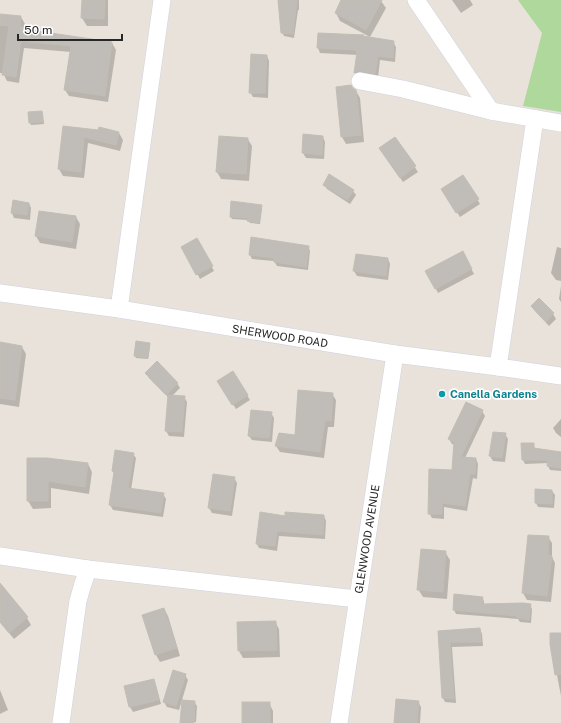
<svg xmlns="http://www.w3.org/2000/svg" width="561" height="723" viewBox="0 0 561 723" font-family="'Public Sans',sans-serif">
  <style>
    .green { fill: #afd89c }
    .shadow { fill: #0003 }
    .building { fill: #c0bcb7; stroke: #c3beb4 }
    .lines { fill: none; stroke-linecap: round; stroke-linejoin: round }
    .street-casing { stroke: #d0d2de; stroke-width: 18 }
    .street { stroke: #fff; stroke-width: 17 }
    .culture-dot { fill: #0f9aa8; stroke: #fff; stroke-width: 1.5 }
    .labels { text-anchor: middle; stroke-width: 3.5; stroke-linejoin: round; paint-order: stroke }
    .street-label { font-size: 11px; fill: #272727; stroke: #fff }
    .culture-label { font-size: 11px; font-weight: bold; fill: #0d838f; stroke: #fff; text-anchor: start }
  </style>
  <rect width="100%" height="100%" fill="#e8e2da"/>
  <!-- green -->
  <polygon class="green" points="518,0 561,0 561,112 523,106 542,33"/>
  <!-- shadow -->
  <g class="shadow">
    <polygon points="83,0 108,0 108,26 87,26 82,18"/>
    <polygon points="279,0 299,0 299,10 298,10 294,38 284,36 282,32"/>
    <polygon points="342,0 381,1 386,8 370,37 340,21 336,13"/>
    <polygon points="452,0 470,0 473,5 461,13"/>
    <polygon points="0,15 21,17 25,24 24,30 112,43 116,50 108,102 69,96 65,90 71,52 24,48 19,83 7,81 4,75 4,73 0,73"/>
    <polygon points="393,42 396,47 395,62 380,60 378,78 358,77 355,73 358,55 320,53 318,48"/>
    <polygon points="267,56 269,61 268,98 253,97 250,92"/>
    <polygon points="356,91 360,98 364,142 346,144 342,137"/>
    <polygon points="42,112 43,114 44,124 31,125 30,123"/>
    <polygon points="64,128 119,133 123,140 120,151 88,143 84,178 63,176 59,169"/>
    <polygon points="304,136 323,137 325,142 324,159 306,158 303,153"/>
    <polygon points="220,137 247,138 252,146 249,181 221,179 217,172"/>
    <polygon points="395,138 418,172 403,182 383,153"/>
    <polygon points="463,176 480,204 460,217 442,189"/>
    <polygon points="324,185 353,191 356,195 350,204 327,189"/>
    <polygon points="29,203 31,208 30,220 14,218 12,213"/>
    <polygon points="261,206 262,208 260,224 250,223 248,220 232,219 231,217"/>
    <polygon points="76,217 80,224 76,249 40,243 36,236"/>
    <polygon points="197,239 214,271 200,279 183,247"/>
    <polygon points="308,246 310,251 308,270 277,266 274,261 252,259 250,255"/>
    <polygon points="557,247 561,248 561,281 556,280 551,273"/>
    <polygon points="357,255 388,259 390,264 388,280 357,276 354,271"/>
    <polygon points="465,257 474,274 438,293 427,271"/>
    <polygon points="561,286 561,302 559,299"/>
    <polygon points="532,307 553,314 556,319 549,326 535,311"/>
    <polygon points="0,343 22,347 26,354 19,407 0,404"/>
    <polygon points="149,344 150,346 148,359 136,358 135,356"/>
    <polygon points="146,373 177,383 180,388 172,396 184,397 187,402 184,437 169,436 166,431 169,398 149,378"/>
    <polygon points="221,386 247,395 250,400 236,409"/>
    <polygon points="332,394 336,400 334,427 328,427 324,458 280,452 276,446 296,436"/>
    <polygon points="482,411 485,416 465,458 476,459 478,464 477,479 473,478 467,511 444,507 444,519 432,518 429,513 453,471 455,445 452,444 449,439"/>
    <polygon points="271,413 274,418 272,442 252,440 249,436"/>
    <polygon points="561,419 561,437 556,433 553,428"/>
    <polygon points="505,434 508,439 505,462 493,461 490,456"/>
    <polygon points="533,444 535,449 561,453 561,471 550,470 548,466 549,463 525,464 523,460"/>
    <polygon points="133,454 136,458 131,490 163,494 166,499 163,517 113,510 110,505 115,474 113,471"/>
    <polygon points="28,459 88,464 92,472 89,494 51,488 51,508 33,509 28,501"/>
    <polygon points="234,478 237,483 232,516 212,513 209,508"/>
    <polygon points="552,491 555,495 554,508 538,507 536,503"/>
    <polygon points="324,516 326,521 325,539 279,536 277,551 259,548 257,544 286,517"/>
    <polygon points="548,537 552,543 552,557 555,563 551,602 527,600 523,593"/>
    <polygon points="445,552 450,560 447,599 423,597 418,589"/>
    <polygon points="0,584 27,618 31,625 14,639 0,622"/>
    <polygon points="482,598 484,601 484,605 530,605 532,609 531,623 520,622 518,619 456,614 454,610"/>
    <polygon points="164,609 168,616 180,656 160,662 156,655"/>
    <polygon points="275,622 279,629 280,657 243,658 239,651"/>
    <polygon points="480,629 482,634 483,646 452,647 456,703 445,702 443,698 439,631"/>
    <polygon points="561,634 561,696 551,644"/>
    <polygon points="185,675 188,680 179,710 167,707 164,702"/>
    <polygon points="153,680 156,685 161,704 133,712 130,707 125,687"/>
    <polygon points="0,690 8,710 0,714"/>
    <polygon points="194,702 197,706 196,722 184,722"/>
    <polygon points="418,702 421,707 420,723 395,723"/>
    <polygon points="269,703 273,711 273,723 243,723"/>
  </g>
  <!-- building -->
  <g class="building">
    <polygon points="82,0 105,0 104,19 81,18"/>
    <polygon points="278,0 297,0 293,34 281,33"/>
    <polygon points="341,0 382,0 366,30 335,13"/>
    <polygon points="0,14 21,16 20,27 23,27 23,29 112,42 105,96 64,90 71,46 21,41 16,77 2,75 9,26 0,25"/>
    <polygon points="318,33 364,35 363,36 394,41 393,58 378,56 375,74 361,71 357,71 354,73 357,52 356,52 356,50 317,48"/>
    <polygon points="251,54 267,55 265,93 249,93"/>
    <polygon points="351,85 353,88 356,90 361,135 341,137 336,87"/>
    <polygon points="42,111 43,122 29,123 28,112"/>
    <polygon points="63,126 98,130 99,127 119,132 116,145 84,137 81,172 58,169"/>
    <polygon points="303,134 323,136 322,155 302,153"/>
    <polygon points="219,136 248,138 246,174 216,172"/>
    <polygon points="395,137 416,166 400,178 379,148"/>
    <polygon points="329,174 354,190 347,200 323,185"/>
    <polygon points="463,175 479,199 456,213 441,189"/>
    <polygon points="13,200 29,203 27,215 11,213"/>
    <polygon points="231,201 262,205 259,223 247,221 248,218 230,217"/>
    <polygon points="39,211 76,216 72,242 35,236"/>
    <polygon points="251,237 309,246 306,267 274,262 274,258 249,255"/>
    <polygon points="197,238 213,266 196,275 181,247"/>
    <polygon points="463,251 472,269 435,289 425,271"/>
    <polygon points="356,254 388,258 386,276 353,271"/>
    <polygon points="539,298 554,313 546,322 531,306"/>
    <polygon points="136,341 150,343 148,358 134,356"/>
    <polygon points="0,342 22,346 15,400 0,398"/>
    <polygon points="157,361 178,383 166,395 145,373"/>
    <polygon points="233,371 248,395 232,405 217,381"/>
    <polygon points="298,390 333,393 331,421 325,420 320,452 275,446 279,433 295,435"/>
    <polygon points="168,395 185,396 182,432 165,431"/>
    <polygon points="466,402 483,410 461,457 476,458 475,474 470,474 465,506 442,503 442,514 428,514 429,469 452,470 454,442 448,439"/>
    <polygon points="251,410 272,412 269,438 248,436"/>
    <polygon points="493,432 506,433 502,458 489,456"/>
    <polygon points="521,443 534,443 534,448 561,452 561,468 547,466 548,460 522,460"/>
    <polygon points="115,450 134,453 128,488 164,493 161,513 109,505 114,472 112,471"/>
    <polygon points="27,458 47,458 88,463 85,487 48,481 48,501 27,501"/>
    <polygon points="213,474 235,477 230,511 208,508"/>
    <polygon points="535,489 552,490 552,504 535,503"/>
    <polygon points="260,512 285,516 285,512 324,515 323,535 277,531 275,546 256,544"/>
    <polygon points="528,535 549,536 548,555 552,556 547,596 522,593"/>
    <polygon points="421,549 446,551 443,592 417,590"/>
    <polygon points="0,583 28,617 9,633 0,622"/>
    <polygon points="454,594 483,597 482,604 523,603 531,604 529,620 517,618 517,616 453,610"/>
    <polygon points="164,608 177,648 155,655 142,615"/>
    <polygon points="276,621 277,650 238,651 237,622"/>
    <polygon points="480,628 481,642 450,642 454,699 442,698 438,631"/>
    <polygon points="550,633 561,633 561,674 555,675 550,644"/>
    <polygon points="173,670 186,674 176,706 163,702"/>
    <polygon points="154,679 159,700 129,707 124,686"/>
    <polygon points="396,699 419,701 417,723 394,723"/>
    <polygon points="182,700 195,701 194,723 180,723"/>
    <rect x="242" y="702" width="28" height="21"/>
  </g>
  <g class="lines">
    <defs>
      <g id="street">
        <polyline points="416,0 491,111"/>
        <polyline points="360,81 403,89 491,111 561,123"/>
        <polyline points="0,293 119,309 395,354 498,367 561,376"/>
        <polyline points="119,309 162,0"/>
        <polyline points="498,367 535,119"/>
        <polyline points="0,556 88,569 357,599"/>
        <polyline points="61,723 78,601 82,587 88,569"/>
        <polyline points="339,723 395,354"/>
      </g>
    </defs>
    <!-- street casing -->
    <use href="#street" class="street-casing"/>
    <!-- street -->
    <use href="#street" class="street"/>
  </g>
  <!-- markers -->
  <circle class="culture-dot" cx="442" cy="394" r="4"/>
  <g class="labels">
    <!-- street labels -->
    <g class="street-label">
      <text transform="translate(280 336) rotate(9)" y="4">SHERWOOD ROAD</text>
      <text transform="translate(367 539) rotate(-81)" y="4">GLENWOOD AVENUE</text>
    </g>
    <!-- culture labels -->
    <g class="culture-label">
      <text x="450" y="398">Canella Gardens</text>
    </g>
  </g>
  <!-- scale -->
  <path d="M18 34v6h104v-6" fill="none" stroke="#272727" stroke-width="2"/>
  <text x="24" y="34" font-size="12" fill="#272727" stroke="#ffffff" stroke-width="3" paint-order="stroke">50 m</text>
</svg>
